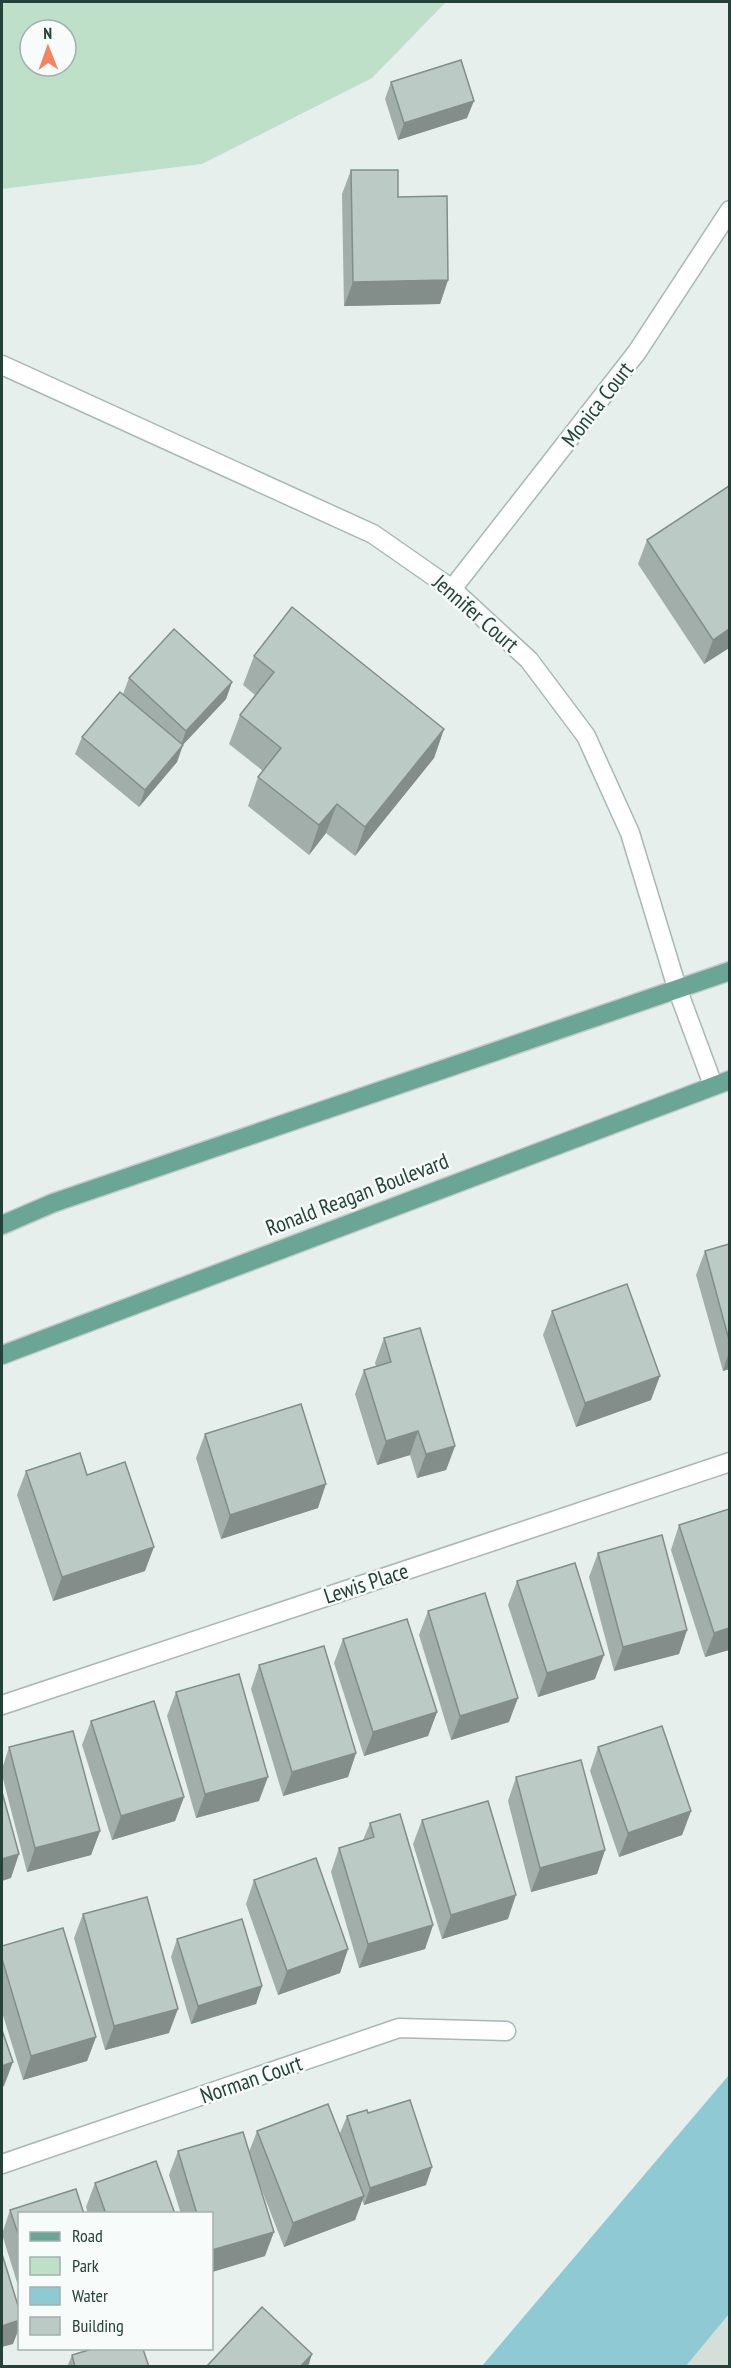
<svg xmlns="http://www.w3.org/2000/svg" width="731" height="2368" viewBox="0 0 731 2368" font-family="'PT Sans Narrow',sans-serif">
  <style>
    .built { fill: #d4dfda }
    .green { fill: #bfe0c8; fill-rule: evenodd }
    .water { fill: #8ec9d4 }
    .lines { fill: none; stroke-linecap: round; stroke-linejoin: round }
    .minor-casing { stroke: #a8b8b2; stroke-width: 21 }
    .major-casing { stroke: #c2cac8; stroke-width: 21 }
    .minor { stroke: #fff; stroke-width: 18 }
    .major { stroke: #6aa596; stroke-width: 18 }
    .wall { fill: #a1aea9 }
    .shaded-wall { fill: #838d89 }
    .building { fill: #bbcac4; stroke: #838d89; stroke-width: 1.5 }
    .labels { text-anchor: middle; stroke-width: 5; stroke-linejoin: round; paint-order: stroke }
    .street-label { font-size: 22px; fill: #24423a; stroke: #f7fbf9 }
  </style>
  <rect width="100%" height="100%" fill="#e6efeb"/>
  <!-- built -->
  <polygon class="built" points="729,2314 729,2366 686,2366"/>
  <!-- green -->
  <path class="green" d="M 2,2 L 446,2 L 372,78 L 202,164 L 2,189 ZM 30,30 L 66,30 L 66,66 L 30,66 Z"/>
  <!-- water -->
  <polygon class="water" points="729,2075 729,2314 686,2366 482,2366"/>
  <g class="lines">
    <defs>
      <g id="minor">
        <polyline points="2,365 373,534 452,589 529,660 586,736 630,833 677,988 713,1085"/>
        <polyline points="452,589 637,352 730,210"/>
        <polyline points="2,1705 730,1462"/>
        <polyline points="2,2164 399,2028 506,2031"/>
      </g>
      <g id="major">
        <polyline points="2,1225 53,1203 730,971"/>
        <polyline points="2,1355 730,1080"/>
      </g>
    </defs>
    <!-- minor casing -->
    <use href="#minor" class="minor-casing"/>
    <!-- major casing -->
    <use href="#major" class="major-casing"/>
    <!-- minor -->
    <use href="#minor" class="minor"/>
    <!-- major -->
    <use href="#major" class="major"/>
  </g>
  <!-- wall -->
  <g class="wall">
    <polygon points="391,82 467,118 398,140 385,99"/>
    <polygon points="351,170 398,197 448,280 440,304 344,306 342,194"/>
    <polygon points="729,486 729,648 704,664 638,564 647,540"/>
    <polygon points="254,656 444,729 434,758 355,856 326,833 309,855 248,806 258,777 263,771 229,744 240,715 255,695 243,685"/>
    <polygon points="129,678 232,682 226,699 183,744 177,762 139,807 75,754 82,737 123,694"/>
    <polygon points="729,1244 729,1369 723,1371 696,1275 705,1251"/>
    <polygon points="552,1311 651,1400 576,1427 543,1335"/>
    <polygon points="384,1338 455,1446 446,1470 417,1478 410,1455 377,1465 355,1394 364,1370 376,1366 375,1363"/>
    <polygon points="205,1434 318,1508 221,1539 196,1458"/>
    <polygon points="26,1471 87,1475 145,1571 53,1601 17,1495"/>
    <polygon points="729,1509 729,1650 705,1657 671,1550 679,1525"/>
    <polygon points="598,1553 687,1630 679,1654 614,1671 589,1577"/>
    <polygon points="517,1581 595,1679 538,1697 508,1605"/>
    <polygon points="428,1611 509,1722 451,1740 419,1635"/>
    <polygon points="343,1639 437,1712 428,1736 364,1756 334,1663"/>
    <polygon points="259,1665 356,1753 348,1777 283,1796 251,1689"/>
    <polygon points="176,1692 259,1801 196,1818 167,1716"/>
    <polygon points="91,1721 184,1797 175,1821 112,1840 82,1745"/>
    <polygon points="9,1747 100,1831 91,1855 27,1872 2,1775 2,1769"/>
    <polygon points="598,1747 691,1811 682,1835 619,1857 590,1771"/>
    <polygon points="516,1777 605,1850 597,1874 531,1892 508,1801"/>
    <polygon points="422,1820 508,1919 442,1939 413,1844"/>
    <polygon points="370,1823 433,1925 425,1949 359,1968 331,1872 339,1848 363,1840"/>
    <polygon points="254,1880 348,1949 340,1973 278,1995 246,1904"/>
    <polygon points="83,1914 169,2033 105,2050 74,1938"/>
    <polygon points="177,1939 262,1986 256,2004 191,2024 171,1957"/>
    <polygon points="2,1946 96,2037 87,2061 23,2080 2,2012"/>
    <polygon points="368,2113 426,2185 364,2205 362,2200 355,2220 284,2247 257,2178 265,2256 212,2272 212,2214 181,2214 169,2175 178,2151 249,2152 257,2131 346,2151 340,2133 347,2116"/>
    <polygon points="95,2183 175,2214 88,2214 86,2207"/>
    <polygon points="10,2210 20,2214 20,2292 2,2234"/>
    <polygon points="72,2355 149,2367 67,2367"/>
  </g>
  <!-- shaded-wall -->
  <g class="shaded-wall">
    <polygon points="474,101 467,118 398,140 404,123"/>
    <polygon points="448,280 440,304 344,306 353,282"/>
    <polygon points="729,629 729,648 704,664 713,640"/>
    <polygon points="232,682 226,699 180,748 186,731"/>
    <polygon points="444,729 434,758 355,856 365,827"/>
    <polygon points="183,745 177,762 139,807 145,790"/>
    <polygon points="337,804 326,833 309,855 319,825"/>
    <polygon points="729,1352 729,1369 723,1371"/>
    <polygon points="660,1376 651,1400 576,1427 585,1403"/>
    <polygon points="418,1431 410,1455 377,1465 386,1441"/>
    <polygon points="455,1446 446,1470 417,1478 426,1454"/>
    <polygon points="326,1484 318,1508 221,1539 230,1515"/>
    <polygon points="154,1547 145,1571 53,1601 62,1577"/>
    <polygon points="729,1628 729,1650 705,1657 714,1633"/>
    <polygon points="687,1630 679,1654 614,1671 623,1647"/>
    <polygon points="604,1655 595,1679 538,1697 547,1673"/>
    <polygon points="518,1698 509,1722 451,1740 460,1716"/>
    <polygon points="437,1712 428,1736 364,1756 373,1732"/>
    <polygon points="356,1753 348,1777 283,1796 292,1772"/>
    <polygon points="268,1777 259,1801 196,1818 205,1794"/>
    <polygon points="184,1797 175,1821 112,1840 121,1816"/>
    <polygon points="691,1811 682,1835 619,1857 628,1833"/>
    <polygon points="100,1831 91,1855 27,1872 35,1848"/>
    <polygon points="605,1850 597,1874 531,1892 540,1868"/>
    <polygon points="19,1854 11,1878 2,1881 2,1859"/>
    <polygon points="516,1895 508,1919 442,1939 451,1915"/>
    <polygon points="433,1925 425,1949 359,1968 368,1944"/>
    <polygon points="348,1949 340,1973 278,1995 287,1971"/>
    <polygon points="262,1986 256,2004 191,2024 198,2006"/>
    <polygon points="178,2009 169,2033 105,2050 114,2026"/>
    <polygon points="96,2037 87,2061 23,2080 31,2056"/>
    <polygon points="13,2062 4,2086 2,2087 2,2066"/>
    <polygon points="432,2167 426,2185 364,2205 370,2188"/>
    <polygon points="364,2196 355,2220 284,2247 293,2223"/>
    <polygon points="274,2232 265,2256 212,2272 212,2250"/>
    <polygon points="20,2320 20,2326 13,2344 2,2347 2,2326"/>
    <polygon points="312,2354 308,2367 300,2367"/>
  </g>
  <!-- building -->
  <g class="building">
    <polygon points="461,60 474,101 404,123 391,82"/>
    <polygon points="351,170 398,170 398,197 447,196 448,280 353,282"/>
    <polygon points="729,486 729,629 713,640 647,540"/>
    <polygon points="292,607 444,729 365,827 337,804 319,825 258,777 281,748 240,715 274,672 254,656"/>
    <polygon points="174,629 232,682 186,731 129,678"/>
    <polygon points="120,692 183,745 145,790 82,737"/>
    <polygon points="729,1244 729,1340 705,1251"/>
    <polygon points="627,1284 660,1376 585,1403 552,1311"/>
    <polygon points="420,1328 455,1446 426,1454 418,1431 386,1441 364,1370 391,1362 384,1338"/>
    <polygon points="301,1404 326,1484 230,1515 205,1434"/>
    <polygon points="80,1453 87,1475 125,1462 154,1547 62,1577 26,1471"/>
    <polygon points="729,1509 729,1628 714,1633 679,1525"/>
    <polygon points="662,1535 687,1630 623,1647 598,1553"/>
    <polygon points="575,1563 604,1655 547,1673 517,1581"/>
    <polygon points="485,1593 518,1698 460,1716 428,1611"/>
    <polygon points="407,1619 437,1712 373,1732 343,1639"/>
    <polygon points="324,1646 356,1753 292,1772 259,1665"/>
    <polygon points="239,1674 268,1777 205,1794 176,1692"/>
    <polygon points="154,1701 184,1797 121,1816 91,1721"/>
    <polygon points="662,1726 691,1811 628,1833 598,1747"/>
    <polygon points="73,1731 100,1831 35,1848 9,1747"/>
    <polygon points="581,1760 605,1850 540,1868 516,1777"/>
    <polygon points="2,1792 19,1854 2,1859"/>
    <polygon points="488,1801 516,1895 451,1915 422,1820"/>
    <polygon points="400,1814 433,1925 368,1944 339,1848 374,1837 370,1823"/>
    <polygon points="316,1858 348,1949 287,1971 254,1880"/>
    <polygon points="147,1897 178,2009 114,2026 83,1914"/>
    <polygon points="242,1919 262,1986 198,2006 177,1939"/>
    <polygon points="63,1928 96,2037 31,2056 2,1959 2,1946"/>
    <polygon points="2,2030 13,2062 2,2066"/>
    <polygon points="410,2100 432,2167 370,2188 347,2116 367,2110 368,2113"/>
    <polygon points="328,2104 364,2196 293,2223 257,2131"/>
    <polygon points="243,2132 274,2232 212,2250 212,2214 197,2214 178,2151"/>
    <polygon points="156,2161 175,2214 106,2214 95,2183"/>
    <polygon points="76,2189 84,2214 20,2214 20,2240 10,2210"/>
    <polygon points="2,2254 20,2312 20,2320 2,2326"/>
    <polygon points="262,2307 312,2354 300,2367 206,2367"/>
    <polygon points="92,2349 143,2349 149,2367 75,2367 72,2355"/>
  </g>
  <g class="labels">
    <!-- street labels -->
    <g class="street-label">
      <text transform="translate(597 404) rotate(-52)" y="8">Monica Court</text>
      <text transform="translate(476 613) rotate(41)" y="8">Jennifer Court</text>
      <text transform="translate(357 1194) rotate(-21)" y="8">Ronald Reagan Boulevard</text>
      <text transform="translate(366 1583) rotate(-18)" y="8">Lewis Place</text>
      <text transform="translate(251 2079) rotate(-19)" y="8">Norman Court</text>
    </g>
  </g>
  <!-- border -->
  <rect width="731" height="2368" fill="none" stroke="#24423a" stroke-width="6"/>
  <!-- legend -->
  <rect x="18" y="2212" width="195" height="138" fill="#f7fbf9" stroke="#a3b1ad" stroke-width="1.5"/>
  <rect x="30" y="2232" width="30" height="9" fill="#6aa596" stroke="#a3b1ad" stroke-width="1.5"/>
  <text x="72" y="2242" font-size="18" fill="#24423a">Road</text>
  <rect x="30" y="2257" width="30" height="18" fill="#bfe0c8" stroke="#a3b1ad" stroke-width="1.5"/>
  <text x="72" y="2272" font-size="18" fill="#24423a">Park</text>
  <rect x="30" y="2287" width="30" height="18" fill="#8ec9d4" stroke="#a3b1ad" stroke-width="1.5"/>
  <text x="72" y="2302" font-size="18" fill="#24423a">Water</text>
  <rect x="30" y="2317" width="30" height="18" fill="#bbcac4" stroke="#a3b1ad" stroke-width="1.5"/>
  <text x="72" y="2332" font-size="18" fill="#24423a">Building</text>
  <!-- north arrow -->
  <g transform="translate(48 48) rotate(359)"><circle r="28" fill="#f7fbf9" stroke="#a3b1ad" stroke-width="1.5"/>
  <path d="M0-4.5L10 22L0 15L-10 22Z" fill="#f4845f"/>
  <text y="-9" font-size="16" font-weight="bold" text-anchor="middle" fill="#24423a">N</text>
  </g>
</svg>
